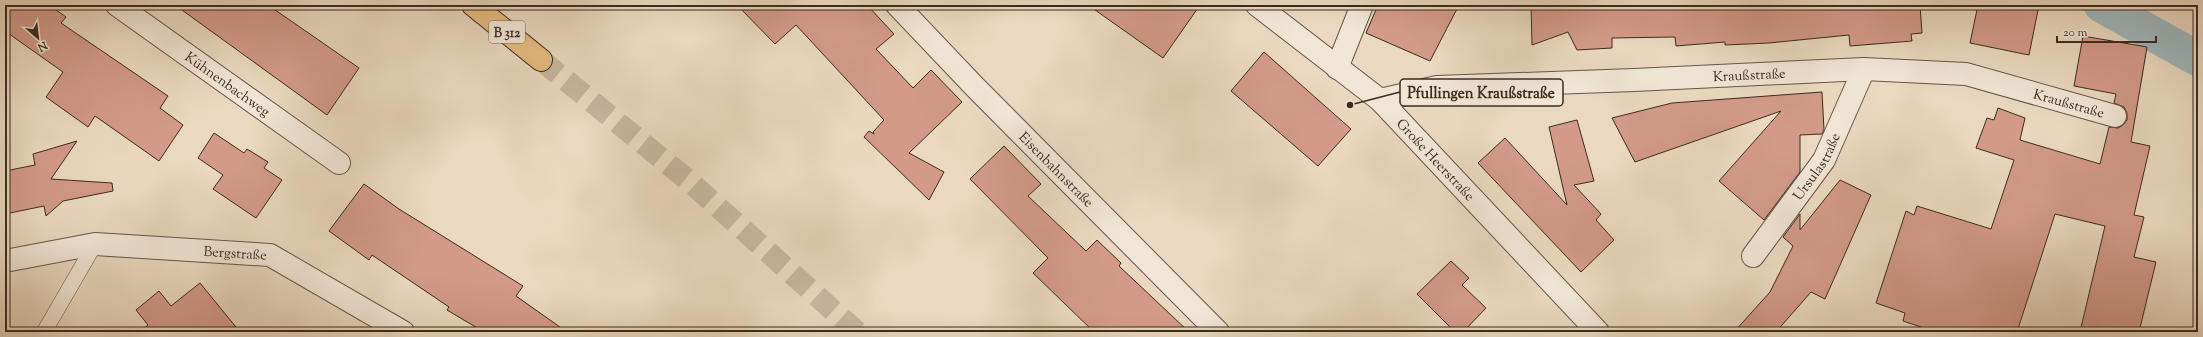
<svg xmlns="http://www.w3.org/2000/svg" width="2203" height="337" viewBox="0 0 2203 337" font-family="'Sorts Mill Goudy',serif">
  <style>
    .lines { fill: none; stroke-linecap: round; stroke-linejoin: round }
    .canal { stroke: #9fb7be; stroke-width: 35 }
    .building { fill: #d39a89; stroke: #3c2b21 }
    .primary-tunnel { stroke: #c7b6a0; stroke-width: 22; stroke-dasharray: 22 11; stroke-linecap: butt }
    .lane-casing { stroke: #685649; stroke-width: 16 }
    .street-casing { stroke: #685649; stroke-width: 24 }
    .primary-casing { stroke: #3c2b21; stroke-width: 24 }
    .lane { stroke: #f1e6d6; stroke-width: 15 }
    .street { stroke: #f1e6d6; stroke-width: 22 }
    .primary { stroke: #e5bc80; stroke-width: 22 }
    .labels { text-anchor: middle; stroke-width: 3; stroke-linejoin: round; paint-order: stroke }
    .shield { fill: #f1e6d6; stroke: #726357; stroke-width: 1 }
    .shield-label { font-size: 13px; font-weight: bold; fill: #3c2b21 }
    .street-label { font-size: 14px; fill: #3c2b21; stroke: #f1e6d6 }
    .leader { fill: none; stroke: #3c2b21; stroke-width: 1.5 }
    .callout-dot { fill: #3c2b21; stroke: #f1e6d6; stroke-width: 1.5 }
    .callout { fill: #f1e6d6; stroke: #3c2b21; stroke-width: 1.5 }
    .callout-label { font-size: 15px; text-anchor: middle; font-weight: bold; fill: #3c2b21 }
  </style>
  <rect width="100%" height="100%" fill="#ead9c0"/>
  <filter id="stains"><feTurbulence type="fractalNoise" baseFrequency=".005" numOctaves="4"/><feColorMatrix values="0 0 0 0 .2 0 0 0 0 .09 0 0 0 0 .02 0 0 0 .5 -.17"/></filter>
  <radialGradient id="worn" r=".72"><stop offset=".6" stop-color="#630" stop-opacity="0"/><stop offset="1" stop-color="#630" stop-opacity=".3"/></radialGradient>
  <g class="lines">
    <!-- canal -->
    <polyline class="canal" points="2101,5 2198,59"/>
  </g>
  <!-- building -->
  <g class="building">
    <polygon points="5,5 49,5 66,17 61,23 168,96 160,108 183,125 159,161 95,116 88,127 46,97 63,72 5,31"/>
    <polygon points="175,5 268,5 359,68 327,115"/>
    <polygon points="737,5 867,5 894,34 876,49 913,88 931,70 962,102 909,153 944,172 929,200 864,137 869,131 874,134 873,132 884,120 796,25 775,44"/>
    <polygon points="1088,5 1200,5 1163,58"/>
    <polygon points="1378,5 1459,5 1430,61 1366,33"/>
    <polygon points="1531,5 1920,5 1922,33 1911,34 1912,41 1850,46 1849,35 1769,43 1725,45 1725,42 1676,46 1675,37 1612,38 1612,48 1577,50 1568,32 1532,45"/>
    <polygon points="1978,5 2039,5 2029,55 1970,43"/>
    <polygon points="2083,36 2147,47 2131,142 2150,146 2134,215 2144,217 2134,257 2156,262 2139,332 2080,332 2105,226 2055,214 2017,332 1936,332 1903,321 1905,313 1876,303 1906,211 1914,215 1917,206 1991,229 2014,160 1976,148 1987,118 1994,120 1998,108 2025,118 2020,140 2100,164 2109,127 2118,128 2123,125 2127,120 2127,113 2124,107 2114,103 2116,94 2074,86"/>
    <polygon points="1264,52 1351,129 1318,166 1231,91"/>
    <polygon points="1822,92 1824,130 1822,134 1800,135 1800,172 1764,220 1719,181 1781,111 1635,162 1612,118 1672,103"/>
    <polygon points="1577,120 1594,181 1574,185 1601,214 1596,220 1614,240 1581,272 1478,163 1505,138 1567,205 1549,127"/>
    <polygon points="214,133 244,153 247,149 268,162 264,168 282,180 256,218 213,189 223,175 198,158"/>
    <polygon points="77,141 51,179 112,183 113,191 63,201 46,216 44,206 5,214 5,171 35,165 33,154"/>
    <polygon points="1004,146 1041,184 1028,196 1086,251 1097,240 1121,263 1119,266 1189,332 1094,332 1033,273 1048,258 970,179"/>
    <polygon points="1840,180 1871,195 1825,299 1811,292 1776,332 1734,332 1770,292 1793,246 1783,237 1800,214 1800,230"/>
    <polygon points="364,184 399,209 523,286 516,296 567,332 484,332 447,310 449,307 372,255 369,260 329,231"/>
    <polygon points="1451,261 1469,278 1462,285 1486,308 1463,332 1455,332 1417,294"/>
    <polygon points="200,283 240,332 139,332 148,325 136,310 159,291 171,306"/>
  </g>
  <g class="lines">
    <!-- primary-tunnel -->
    <polyline class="primary-tunnel" points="541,60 689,181 857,332"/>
    <defs>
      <polyline id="lane" points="44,332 95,244"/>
      <g id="street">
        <path id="s1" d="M 117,5 L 339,163"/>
        <path id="s2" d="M 897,5 L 975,87 L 1218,332"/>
        <path id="s3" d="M 1257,5 L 1380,100 L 1598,332"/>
        <polyline points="1337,68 1362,5"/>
        <path id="s4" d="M 1380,100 L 1437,87 L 1634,80 L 1864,69 L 1966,74 L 2115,116"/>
        <path id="s5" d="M 1753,256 L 1824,160 L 1864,69"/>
        <path id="s6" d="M 5,261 L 95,244 L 270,255 L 403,332"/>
      </g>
      <polyline id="primary" points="473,5 541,60"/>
    </defs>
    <!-- lane casing -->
    <use href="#lane" class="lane-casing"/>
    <!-- street casing -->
    <use href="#street" class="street-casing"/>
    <!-- primary casing -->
    <use href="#primary" class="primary-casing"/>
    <!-- lane -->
    <use href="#lane" class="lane"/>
    <!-- street -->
    <use href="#street" class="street"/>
    <!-- primary -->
    <use href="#primary" class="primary"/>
  </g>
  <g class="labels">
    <!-- shield labels -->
    <rect class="shield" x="489" y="21" width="36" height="22" rx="3"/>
    <g class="shield-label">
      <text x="507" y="37">B 312</text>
    </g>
    <!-- street labels -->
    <g class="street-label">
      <text dy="5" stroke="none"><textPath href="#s4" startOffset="371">Kraußstraße</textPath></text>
      <text dy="5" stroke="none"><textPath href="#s1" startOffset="136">Kühnenbachweg</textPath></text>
      <text dy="5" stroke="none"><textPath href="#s4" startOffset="695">Kraußstraße</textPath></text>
      <text dy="5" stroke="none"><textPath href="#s3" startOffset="237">Große Heerstraße</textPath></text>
      <text dy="5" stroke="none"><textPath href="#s5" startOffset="110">Ursulastraße</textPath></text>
      <text dy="5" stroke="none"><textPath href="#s2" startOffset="229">Eisenbahnstraße</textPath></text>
      <text dy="5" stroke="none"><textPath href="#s6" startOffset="232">Bergstraße</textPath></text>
    </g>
  </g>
  <!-- callouts -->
  <path class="leader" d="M1350 105L1400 92"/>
  <circle class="callout-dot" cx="1350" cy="105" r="4"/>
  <rect class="callout" x="1400" y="79" width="163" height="27" rx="4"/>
  <g class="callout-label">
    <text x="1481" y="98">Pfullingen Kraußstraße</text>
  </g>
  <!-- margin -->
  <rect width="2203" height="337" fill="none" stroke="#ead9c0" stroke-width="20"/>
  <rect x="6" y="6" width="2191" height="325" fill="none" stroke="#3c2b21" stroke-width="2"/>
  <rect x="10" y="10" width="2183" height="317" fill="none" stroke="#3c2b21"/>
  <!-- north arrow -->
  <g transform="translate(38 38) rotate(152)" stroke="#f1e6d6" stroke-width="3" paint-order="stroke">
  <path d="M0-3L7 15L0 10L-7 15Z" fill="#3c2b21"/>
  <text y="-6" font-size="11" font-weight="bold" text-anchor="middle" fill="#3c2b21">N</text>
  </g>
  <!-- scale -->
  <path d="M2057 36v6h99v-6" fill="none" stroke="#3c2b21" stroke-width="2"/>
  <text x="2063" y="36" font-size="12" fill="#3c2b21" stroke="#f1e6d6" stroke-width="3" paint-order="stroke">20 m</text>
  <rect width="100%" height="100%" filter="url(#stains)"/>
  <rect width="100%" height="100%" fill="url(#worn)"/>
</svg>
